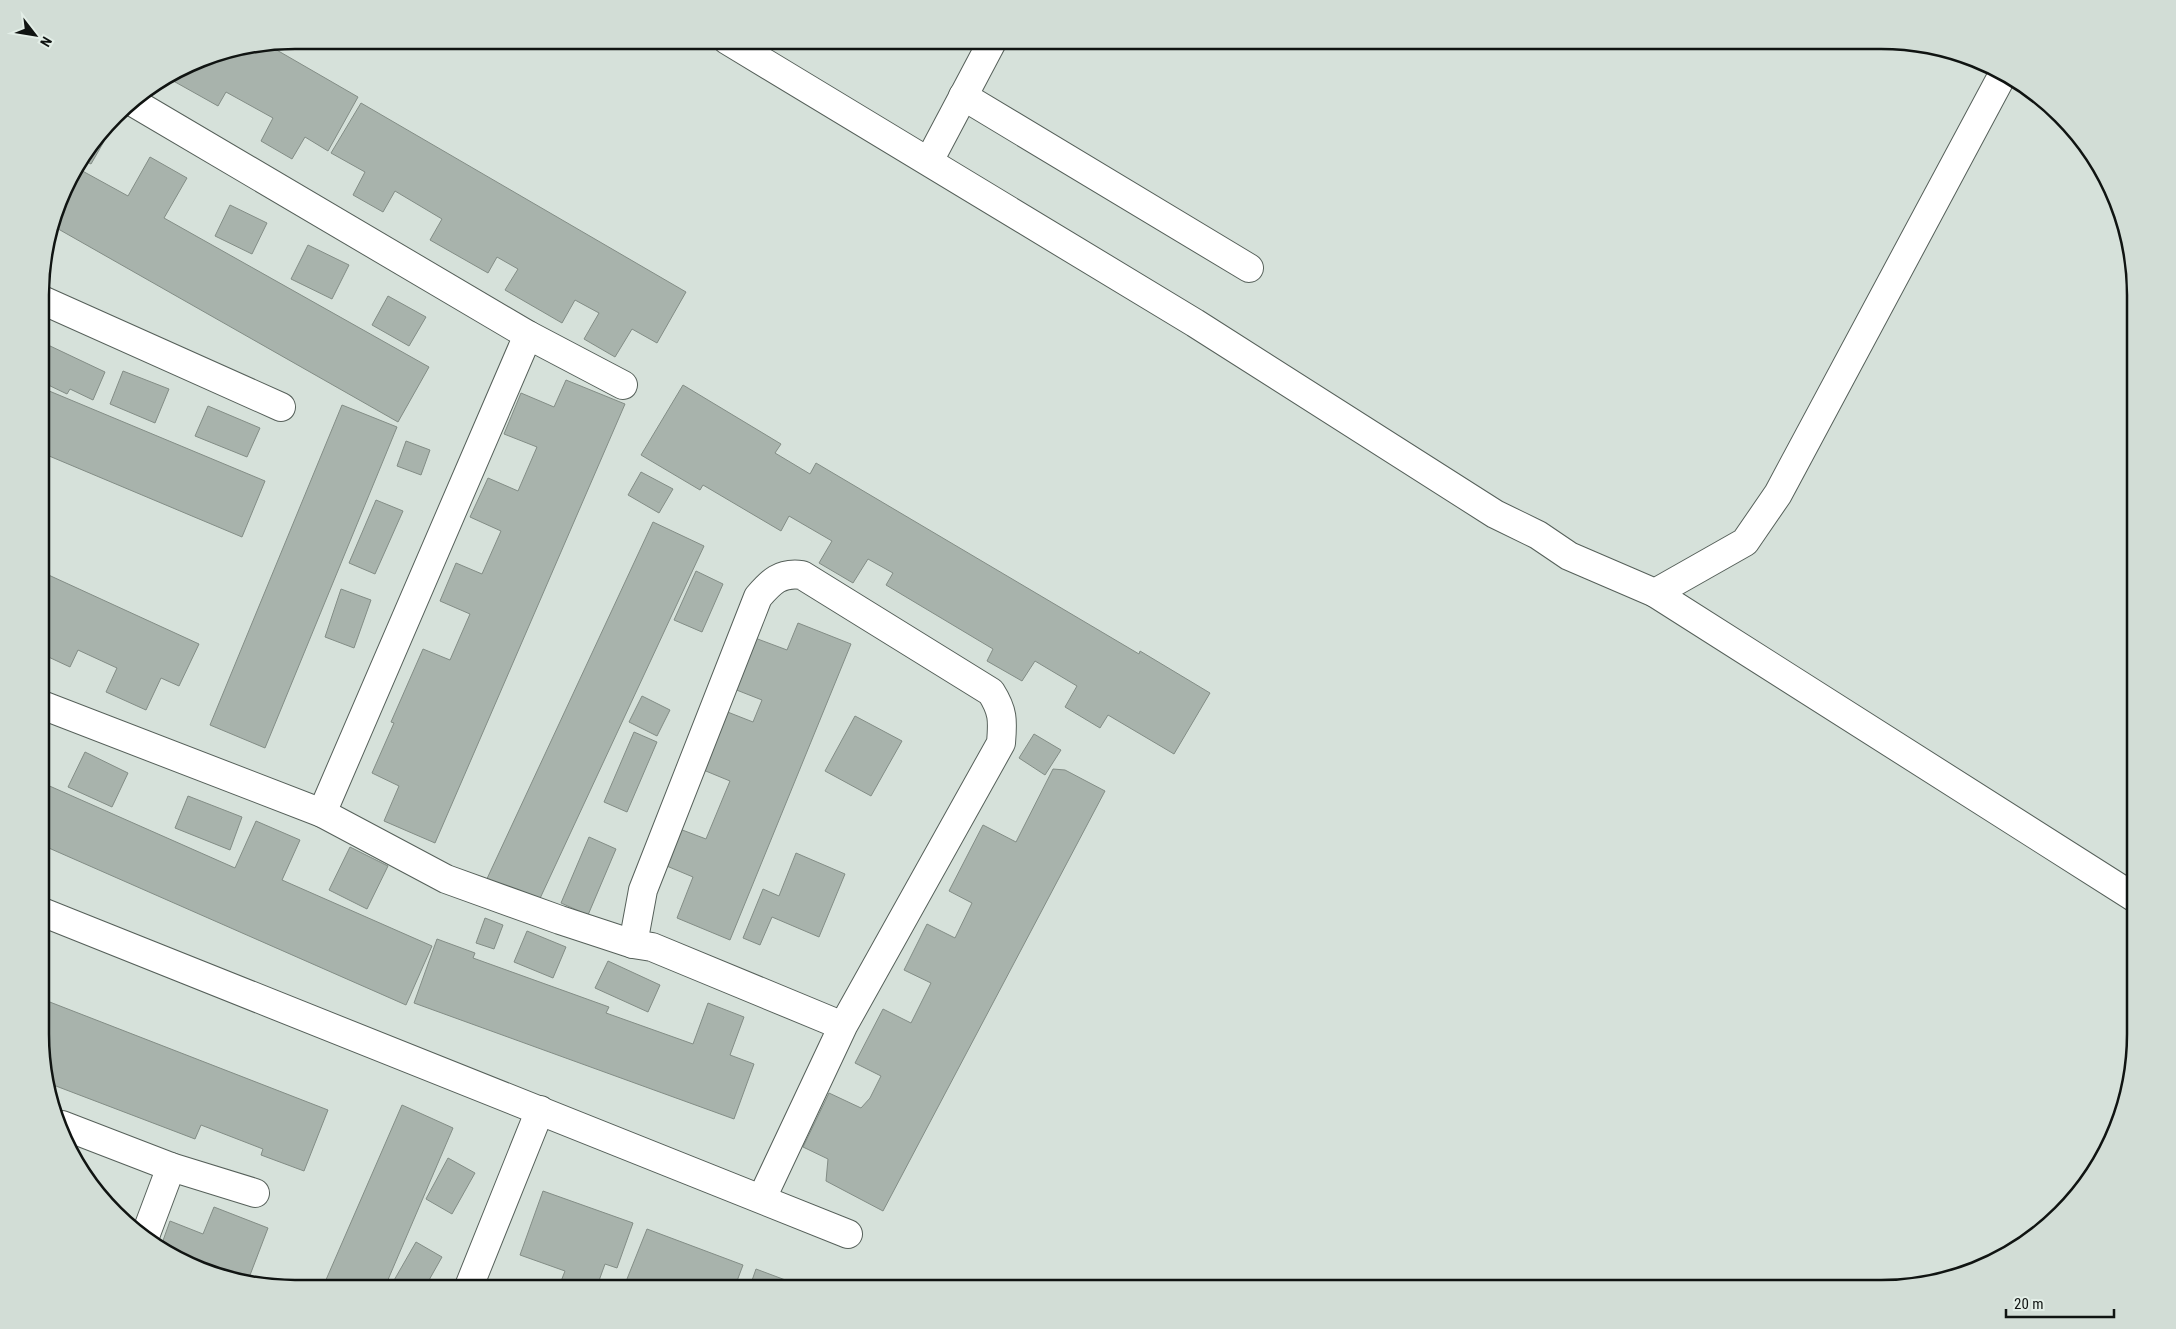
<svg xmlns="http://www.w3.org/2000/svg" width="2176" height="1329" viewBox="0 0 2176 1329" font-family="'Roboto Condensed',sans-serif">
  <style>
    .building { fill: #a8b3ac; stroke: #838d86 }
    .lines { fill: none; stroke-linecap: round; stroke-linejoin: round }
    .minor-casing { stroke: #56605a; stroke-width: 30 }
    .minor { stroke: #fff; stroke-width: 28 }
    .rim { fill: none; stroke: #101412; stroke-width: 2.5 }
  </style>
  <rect width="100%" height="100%" fill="#d6e1da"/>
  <!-- building -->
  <g class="building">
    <polygon points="268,45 358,97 328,151 305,137 292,159 261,141 273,118 226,92 218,106 168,78 198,59"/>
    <polygon points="361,103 686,292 657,343 632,329 615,357 584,339 599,313 575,300 562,323 505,290 518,269 497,257 488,273 430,240 442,219 395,191 383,212 353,195 365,172 331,153"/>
    <polygon points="107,129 110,131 91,164 83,160"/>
    <polygon points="150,157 187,178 164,218 429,367 398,422 53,226 66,182 77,168 128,196"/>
    <polygon points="230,205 267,223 252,254 215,236"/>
    <polygon points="308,245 349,265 332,299 291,279"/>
    <polygon points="388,296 426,317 409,346 372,325"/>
    <polygon points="48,345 105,372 93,400 70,389 67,394 42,382 42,357"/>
    <polygon points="123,371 169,389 155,423 110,404"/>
    <polygon points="566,380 625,404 435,843 384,821 399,786 372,773 394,723 391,722 423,649 450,660 470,614 440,601 456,563 482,574 501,531 470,517 488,478 518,491 537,447 504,434 521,393 554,407"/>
    <polygon points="683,385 781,444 775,453 810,474 816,463 1139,654 1140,651 1210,693 1174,754 1108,715 1100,728 1065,707 1077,686 1035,661 1022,681 987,661 993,649 886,585 893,573 868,559 853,583 819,563 832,541 789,516 781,531 703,485 700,490 641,455"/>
    <polygon points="42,388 265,481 242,537 42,453"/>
    <polygon points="342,405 397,427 265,748 210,725"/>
    <polygon points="208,406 260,428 247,457 195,436"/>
    <polygon points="406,441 430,450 421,475 397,466"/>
    <polygon points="641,472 673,489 659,513 628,495"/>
    <polygon points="376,500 403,511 375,574 349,563"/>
    <polygon points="653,522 704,546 536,907 485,883"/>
    <polygon points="696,571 723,584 702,632 674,620"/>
    <polygon points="42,572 199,644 179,686 161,678 146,710 106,692 117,668 78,650 70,667 42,654"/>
    <polygon points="341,589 371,600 354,648 325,637"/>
    <polygon points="798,623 851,644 730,940 677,918 693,877 662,864 677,828 706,839 730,781 701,769 725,711 753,722 762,700 734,689 755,638 787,650"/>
    <polygon points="642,696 670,710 657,736 629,722"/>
    <polygon points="855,716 902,741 871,796 825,771"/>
    <polygon points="634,732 657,742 627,812 604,802"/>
    <polygon points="1034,734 1061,750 1045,775 1019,758"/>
    <polygon points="85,752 128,773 112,807 68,787"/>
    <polygon points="1053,769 1065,770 1105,791 883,1211 826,1181 828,1159 803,1147 829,1093 861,1108 870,1098 881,1076 855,1063 883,1009 911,1023 931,983 904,970 927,924 955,938 972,903 949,891 983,825 1016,842"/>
    <polygon points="45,784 235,868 256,821 300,840 282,880 432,946 406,1005 42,845 42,791"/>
    <polygon points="188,796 242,817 230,850 175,828"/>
    <polygon points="589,837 616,849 588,915 561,903"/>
    <polygon points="350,847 388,866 367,909 329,890"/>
    <polygon points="796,853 845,874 819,937 772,917 760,945 743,938 763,889 779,896"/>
    <polygon points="485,918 503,925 494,949 476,943"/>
    <polygon points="527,931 566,947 553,978 514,962"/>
    <polygon points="437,939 475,953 473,958 609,1007 606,1013 693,1044 708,1003 744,1017 730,1055 754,1064 734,1119 414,1003"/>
    <polygon points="608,961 660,985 648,1012 595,988"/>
    <polygon points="42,999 328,1110 304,1171 261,1155 263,1149 201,1125 195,1139 48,1083 42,1067"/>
    <polygon points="402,1105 453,1128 384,1289 322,1289"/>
    <polygon points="448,1158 475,1173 452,1214 426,1199"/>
    <polygon points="543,1191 633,1223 617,1268 605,1264 596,1289 558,1289 565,1271 520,1255"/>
    <polygon points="214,1207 268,1228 247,1283 229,1280 160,1249 170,1221 203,1234"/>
    <polygon points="647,1229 743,1265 734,1289 637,1289 625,1284"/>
    <polygon points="416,1242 442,1257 424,1289 389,1289"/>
    <polygon points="756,1269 804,1287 803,1289 749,1289"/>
  </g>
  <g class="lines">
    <defs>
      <g id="minor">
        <polyline points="727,40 1195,323 1495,514 1538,535 1569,556 1655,593 1745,542 1778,494 2003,74"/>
        <polyline points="963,96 1249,268"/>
        <polyline points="131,101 528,335 623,385"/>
        <polyline points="929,161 993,40"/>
        <polyline points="42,300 281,407"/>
        <polyline points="1655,593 2135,898"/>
        <polyline points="42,705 322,813 446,879 560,920 633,944"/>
        <polyline points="322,813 528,335"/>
        <polyline points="42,912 848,1234"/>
        <polyline points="62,1125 171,1167 255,1193"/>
        <path d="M 762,1198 L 843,1026 L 1001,743 C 1003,720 1003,711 991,692 L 802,575 C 780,572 771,582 758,597 L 643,890 L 633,944 L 652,947 L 843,1026"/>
        <polyline points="144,1239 171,1167"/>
        <polyline points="468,1289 540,1110"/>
      </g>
    </defs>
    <!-- minor casing -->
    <use href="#minor" class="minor-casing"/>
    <!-- minor -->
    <use href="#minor" class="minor"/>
  </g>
  <!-- crop -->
  <path d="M0 0H2176V1329H0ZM295 49H1881A246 246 0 0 1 2127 295V1034A246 246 0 0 1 1881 1280H295A246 246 0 0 1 49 1034V295A246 246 0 0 1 295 49Z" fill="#d2ddd6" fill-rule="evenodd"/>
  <path class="rim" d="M295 49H1881A246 246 0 0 1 2127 295V1034A246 246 0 0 1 1881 1280H295A246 246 0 0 1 49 1034V295A246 246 0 0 1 295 49Z"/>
  <!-- north arrow -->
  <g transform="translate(35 35) rotate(121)" stroke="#e3eee7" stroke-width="4" paint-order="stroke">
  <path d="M0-4L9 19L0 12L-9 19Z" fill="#101412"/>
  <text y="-8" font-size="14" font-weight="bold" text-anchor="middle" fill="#101412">N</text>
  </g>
  <!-- scale -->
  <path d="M2006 1309v8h108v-8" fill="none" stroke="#101412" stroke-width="2.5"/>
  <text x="2014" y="1309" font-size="15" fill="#101412" stroke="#e3eee7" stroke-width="4" paint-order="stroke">20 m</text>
</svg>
